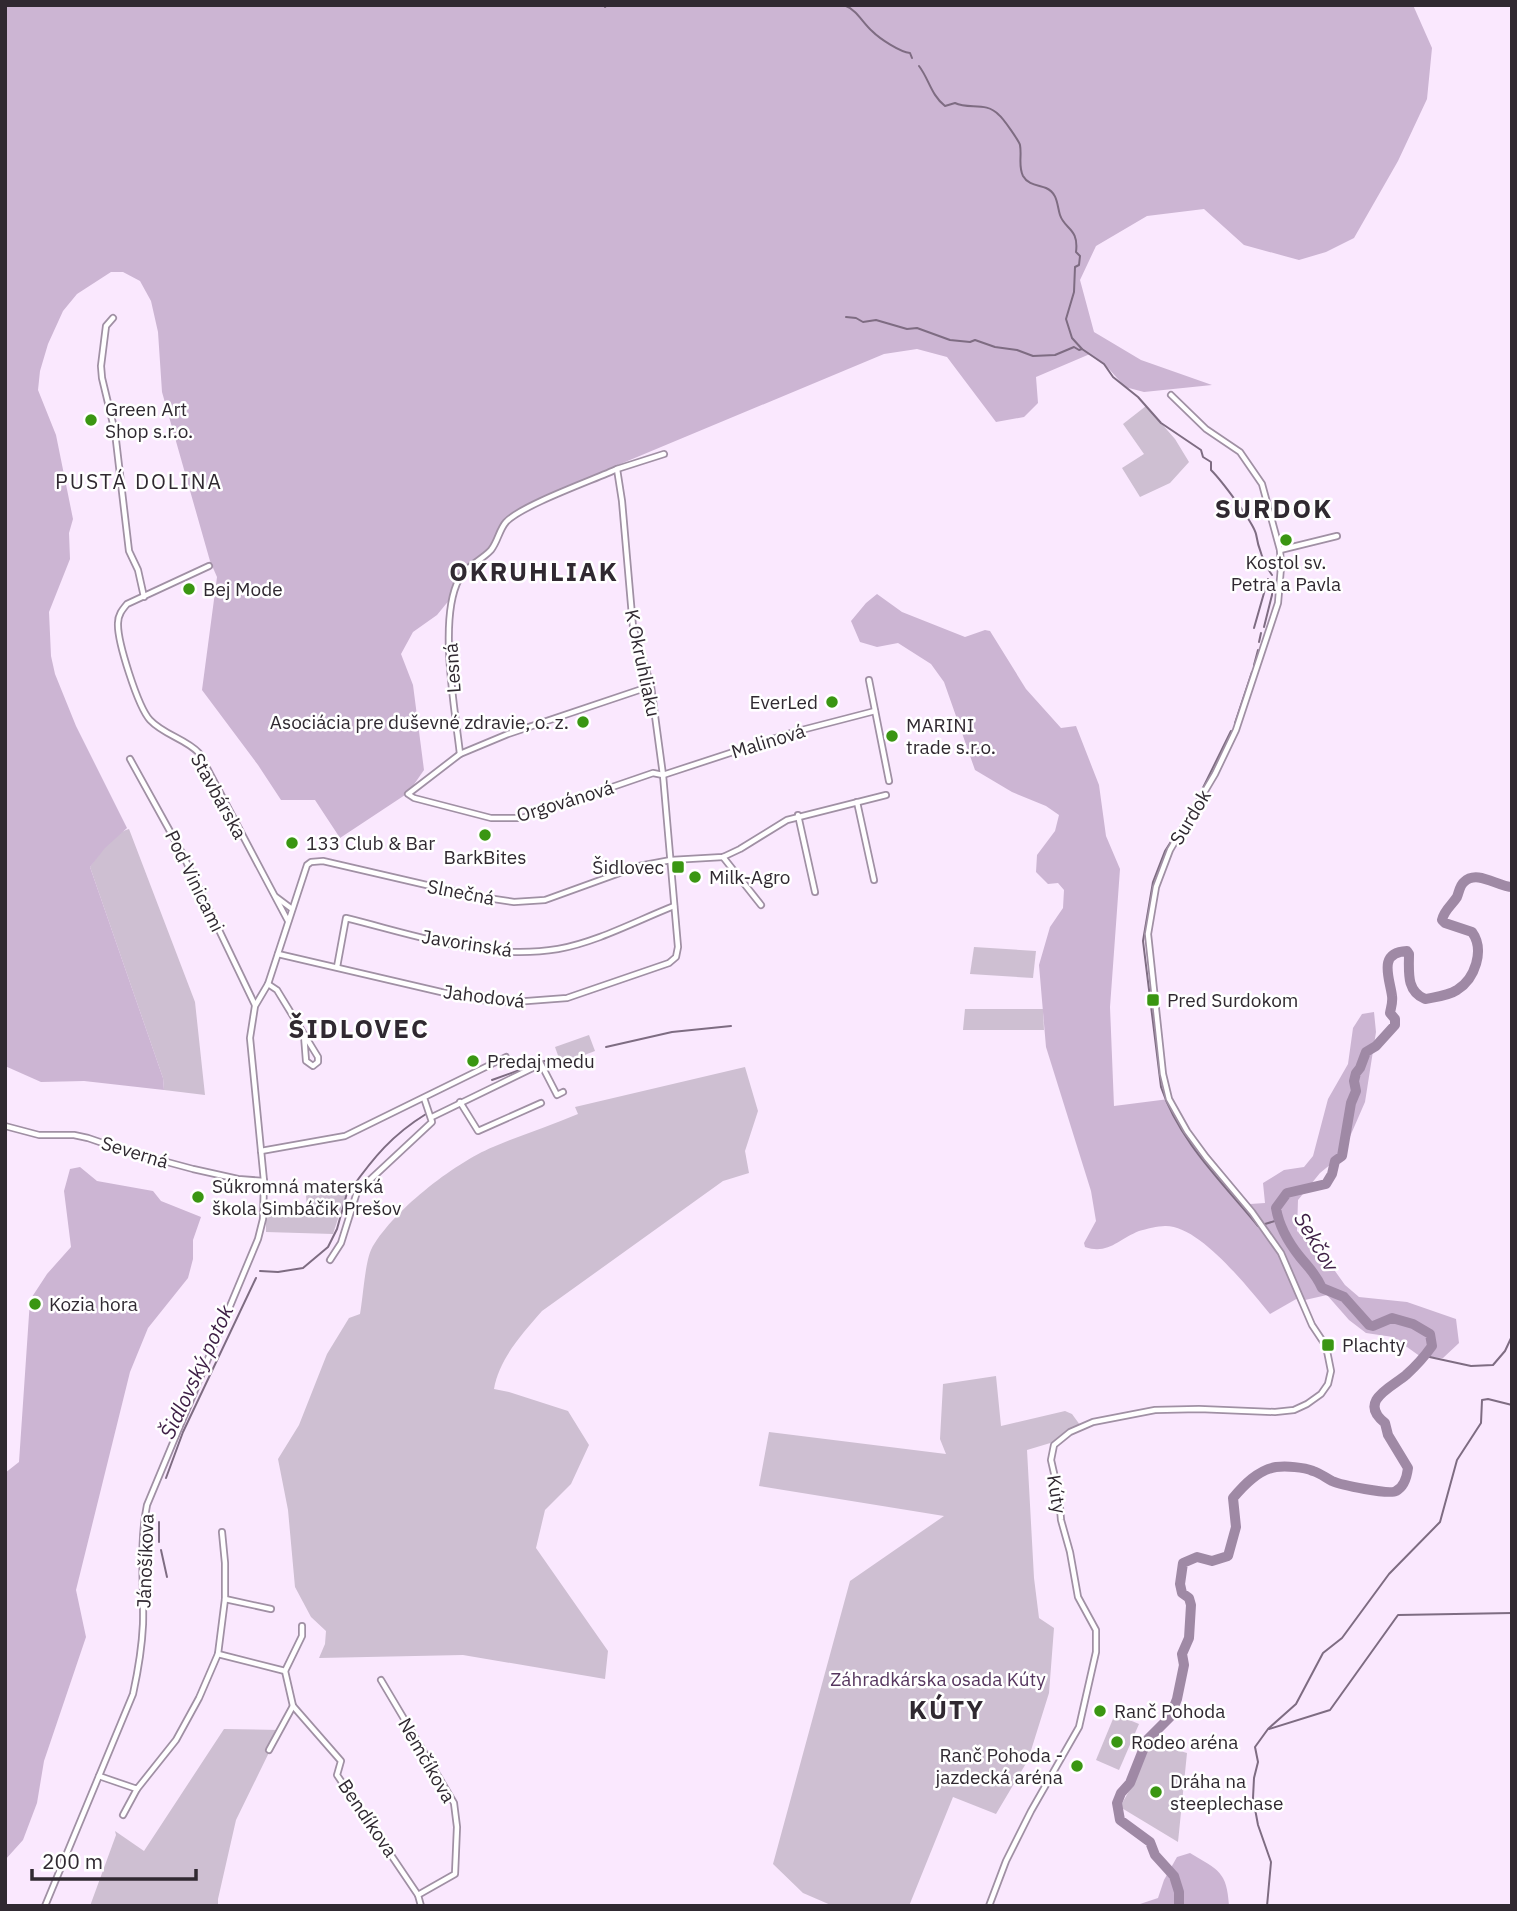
<svg xmlns="http://www.w3.org/2000/svg" width="1517" height="1911" viewBox="0 0 1517 1911" font-family="'IBM Plex Sans',sans-serif">
  <style>
    .green { fill: #cebfd2 }
    .forest { fill: #ccb5d3 }
    .lines { fill: none; stroke-linecap: round; stroke-linejoin: round }
    .stream { stroke: #7e6c82; stroke-width: 2 }
    .river { stroke: #9f89a5; stroke-width: 10 }
    .minor-casing { stroke: #a090a4; stroke-width: 8 }
    .minor { stroke: #fff; stroke-width: 4.5 }
    .poi-dot { fill: #3a9612; stroke: #fff; stroke-width: 2.5 }
    .labels { text-anchor: middle; stroke-width: 5; stroke-linejoin: round; paint-order: stroke }
    .poi-label { font-size: 19px; fill: #302931; stroke: #fff; text-anchor: start }
    .street-label { font-size: 19px; fill: #302931; stroke: #fff }
    .park-label { font-size: 19px; fill: #56365f; stroke: #fff }
    .neighbourhood-label { font-size: 21px; letter-spacing: 2px; fill: #302931; stroke: #fff }
    .water-label { font-size: 21px; font-style: italic; fill: #3d1e45; stroke: #fff }
    .district-label { font-size: 26px; font-weight: bold; letter-spacing: 2px; fill: #302931; stroke: #fff }
  </style>
  <rect width="100%" height="100%" fill="#fae8fe"/>
  <!-- green -->
  <g class="green">
    <polygon points="1146,406 1175,439 1189,462 1170,483 1140,497 1122,468 1144,454 1123,424"/>
    <path d="M 129,829 L 195,1002 L 205,1095 L 164,1090 L 163,1078 L 90,867 C 100,853 112,834 129,829 Z"/>
    <polygon points="974,947 1036,951 1033,978 970,974"/>
    <polygon points="965,1009 1043,1009 1044,1030 963,1030"/>
    <polygon points="589,1035 595,1051 561,1064 555,1047"/>
    <path d="M 745,1067 L 758,1111 L 745,1151 L 749,1173 L 723,1181 L 542,1311 C 522,1334 499,1359 494,1389 L 509,1392 L 568,1411 L 589,1445 L 571,1484 L 545,1510 L 536,1548 L 608,1651 L 605,1679 L 463,1655 L 319,1658 L 325,1644 L 326,1631 L 311,1617 L 295,1587 L 288,1510 L 278,1459 L 299,1425 L 327,1354 L 349,1318 L 360,1314 C 363,1298 365,1263 371,1250 C 390,1213 454,1163 493,1147 C 521,1135 550,1126 578,1114 L 575,1107 Z"/>
    <polygon points="347,1191 333,1234 266,1232 266,1214 307,1210 306,1195"/>
    <polygon points="996,1376 1001,1426 1065,1411 1072,1414 1080,1425 1057,1441 1027,1450 1034,1578 1039,1618 1054,1628 1049,1693 1028,1760 996,1814 953,1797 909,1906 833,1906 803,1893 773,1864 850,1581 944,1516 759,1486 769,1432 946,1454 940,1439 943,1384"/>
    <polygon points="1115,1714 1139,1724 1119,1770 1096,1760"/>
    <polygon points="224,1729 280,1730 236,1820 218,1899 218,1906 90,1906 116,1835 115,1831 144,1851"/>
    <polygon points="1149,1742 1187,1753 1178,1842 1120,1807 1137,1777"/>
  </g>
  <!-- forest -->
  <g class="forest">
    <polygon points="5,5 1413,5 1432,48 1427,99 1398,161 1354,238 1326,252 1299,260 1244,245 1204,209 1147,216 1096,246 1080,280 1094,332 1141,360 1212,385 1144,392 1125,387 1109,369 1090,354 1036,377 1038,403 1024,417 996,422 947,357 917,349 884,354 594,475 511,514 488,551 461,574 455,593 437,615 413,632 401,654 413,685 424,770 408,793 340,838 315,800 281,800 258,765 202,690 217,577 210,561 162,392 158,332 151,301 140,281 123,272 111,272 77,294 63,311 48,344 40,371 38,390 56,435 73,519 69,533 70,559 49,612 51,656 55,674 76,726 127,828 105,848 90,867 163,1078 164,1090 84,1081 41,1082 5,1066"/>
    <path d="M 877,594 L 902,612 L 965,637 L 985,630 L 990,631 L 1026,689 L 1061,728 L 1076,726 L 1099,785 L 1106,836 L 1120,869 L 1110,1007 L 1114,1106 L 1169,1099 L 1197,1140 L 1250,1204 L 1265,1203 L 1263,1183 L 1284,1170 L 1304,1167 L 1313,1156 L 1328,1099 L 1348,1064 L 1353,1028 L 1362,1014 L 1374,1012 L 1376,1032 L 1365,1102 L 1342,1155 L 1320,1173 L 1298,1200 L 1297,1231 L 1325,1257 L 1345,1285 L 1359,1297 L 1407,1302 L 1456,1319 L 1459,1343 L 1443,1358 L 1421,1357 L 1393,1337 L 1366,1333 L 1349,1320 L 1327,1295 L 1305,1300 L 1298,1298 L 1270,1314 C 1249,1289 1200,1225 1165,1226 C 1158,1226 1146,1229 1139,1231 C 1119,1239 1108,1255 1085,1247 L 1084,1243 L 1096,1221 L 1091,1191 L 1046,1047 L 1039,965 L 1050,927 L 1063,908 L 1064,890 L 1058,883 L 1048,884 L 1036,872 L 1037,855 L 1055,831 L 1059,815 L 1046,806 L 1012,792 L 975,770 L 944,682 L 931,664 L 898,643 L 877,647 L 860,642 L 851,621 L 866,603 Z"/>
    <polygon points="80,1167 97,1181 153,1191 161,1201 201,1217 193,1240 193,1259 188,1278 148,1328 130,1372 76,1590 86,1637 44,1761 37,1803 23,1840 5,1860 5,1473 19,1462 30,1300 47,1274 71,1247 64,1191 70,1169"/>
    <path d="M 1190,1853 C 1218,1870 1227,1871 1229,1906 L 1134,1906 L 1158,1898 L 1164,1880 L 1177,1857 Z"/>
  </g>
  <g class="lines">
    <!-- stream -->
    <g class="stream">
      <path d="M 844,5 C 857,10 862,22 872,31 C 880,39 900,52 910,53 L 912,58"/>
      <polyline points="605,7 607,5"/>
      <path d="M 919,66 C 929,79 931,95 945,106 L 955,103 C 969,110 986,101 999,115 C 1003,118 1019,141 1020,145 C 1022,156 1018,166 1023,176 C 1028,185 1039,185 1046,188 C 1058,193 1057,206 1060,215 C 1065,230 1079,228 1076,252 L 1080,256 L 1079,265 L 1075,267 L 1074,292 L 1066,319 L 1072,338 L 1082,349 L 1104,364 L 1113,377 L 1138,397 L 1161,423 L 1201,450 L 1203,457 L 1211,462 L 1211,470 C 1221,480 1253,522 1256,534 C 1258,547 1264,564 1272,575"/>
      <polyline points="846,317 856,318 863,322 876,320 907,329 917,328 950,340 970,342 975,340 995,347 1017,350 1033,356 1055,355 1074,347 1079,350 1082,349"/>
      <polyline points="1264,627 1272,595 1272,580"/>
      <polyline points="1254,628 1268,579"/>
      <polyline points="1259,642 1261,633"/>
      <polyline points="1254,665 1258,650"/>
      <polyline points="1235,723 1252,672"/>
      <path d="M 1231,731 L 1195,804 L 1165,851 L 1153,882 L 1143,941 L 1161,1087 C 1179,1141 1222,1182 1258,1226 L 1260,1225"/>
      <polyline points="606,1047 672,1032 731,1026"/>
      <polyline points="492,1080 550,1059"/>
      <path d="M 351,1189 C 374,1157 392,1135 426,1114"/>
      <polyline points="1265,1224 1278,1220"/>
      <polyline points="260,1271 278,1272 303,1268 328,1247 337,1229 347,1193"/>
      <polyline points="1425,1356 1471,1366 1493,1365 1505,1351 1512,1336"/>
      <polyline points="166,1478 183,1432 256,1278"/>
      <polyline points="159,1522 159,1542"/>
      <polyline points="161,1550 167,1577"/>
      <polyline points="1269,1729 1330,1710 1398,1615 1512,1613"/>
      <polyline points="1267,1906 1271,1862 1258,1825 1253,1798 1254,1778 1258,1762 1255,1747 1268,1729 1296,1704 1323,1653 1342,1638 1389,1574 1440,1522 1457,1460 1481,1423 1482,1400 1488,1399 1512,1405"/>
    </g>
    <!-- river -->
    <path class="river" d="M 1179,1906 L 1179,1892 L 1174,1876 L 1155,1855 L 1150,1842 L 1120,1820 L 1117,1803 L 1121,1793 L 1130,1783 L 1147,1740 L 1170,1717 L 1177,1699 L 1184,1665 L 1182,1654 L 1189,1638 L 1191,1605 L 1189,1598 L 1182,1593 L 1180,1584 L 1183,1563 L 1197,1557 L 1212,1561 L 1228,1556 L 1236,1527 L 1233,1498 C 1244,1485 1258,1470 1276,1467 C 1287,1466 1303,1467 1313,1471 C 1320,1473 1326,1478 1332,1481 C 1341,1485 1389,1495 1396,1491 C 1404,1487 1407,1476 1408,1468 L 1388,1435 L 1385,1423 C 1357,1401 1392,1387 1406,1375 C 1416,1366 1425,1356 1432,1346 L 1430,1334 L 1413,1324 L 1392,1318 L 1373,1326 L 1369,1325 L 1344,1297 L 1322,1288 C 1316,1274 1309,1268 1300,1257 C 1288,1242 1279,1226 1276,1208 L 1287,1193 L 1326,1184 L 1332,1174 L 1335,1161 L 1342,1156 L 1351,1103 L 1356,1091 L 1354,1081 L 1356,1073 L 1360,1068 L 1366,1052 L 1376,1046 L 1395,1025 L 1395,1019 L 1390,1013 C 1391,1007 1393,1002 1392,996 C 1390,979 1377,952 1407,951 L 1409,954 C 1409,972 1406,991 1425,999 C 1435,997 1448,996 1457,990 C 1475,979 1485,950 1472,932 L 1445,923 L 1442,920 C 1444,910 1452,905 1457,897 C 1459,892 1460,885 1464,882 C 1477,869 1498,887 1512,887"/>
    <defs>
      <g id="minor">
        <polyline points="113,318 106,326 101,366 102,378 115,432 129,551 138,570 144,597"/>
        <path d="M 617,469 C 593,480 522,505 506,522 C 499,530 498,541 491,550 C 482,560 466,566 459,579 C 438,619 455,709 460,754 L 508,734 L 651,686"/>
        <polyline points="1280,550 1337,536"/>
        <path d="M 209,566 L 127,604 C 122,610 118,615 118,623 C 117,641 138,707 150,720 C 164,735 186,739 199,753 L 288,921"/>
        <polyline points="869,680 889,781"/>
        <polyline points="460,754 408,794 414,798 491,818 522,818 653,773 663,775 794,732 875,711"/>
        <polyline points="130,759 182,853 255,1005"/>
        <polyline points="857,802 874,880"/>
        <polyline points="798,815 815,892"/>
        <polyline points="723,857 761,905"/>
        <polyline points="276,897 292,909"/>
        <polyline points="278,954 441,992 481,1000 514,1002 567,998 669,963 676,957 678,947 663,775 651,686 633,627 622,501 617,469 664,454"/>
        <path d="M 337,967 L 346,918 C 415,935 486,961 558,949 C 597,942 636,921 674,906"/>
        <polyline points="268,984 277,990 318,1057 318,1062 313,1066 306,1061 304,1035"/>
        <polyline points="460,1102 478,1131 541,1103"/>
        <polyline points="432,1117 541,1064 557,1095 563,1092"/>
        <polyline points="5,1126 39,1135 74,1135 88,1138 126,1151 193,1169 238,1179 264,1181"/>
        <polyline points="261,1151 345,1136 506,1057"/>
        <polyline points="330,1260 341,1243 357,1192 432,1122 424,1098"/>
        <polyline points="225,1599 271,1609"/>
        <polyline points="302,1626 302,1636 285,1671 293,1706 341,1761 337,1775 418,1895"/>
        <polyline points="218,1654 285,1671"/>
        <polyline points="381,1680 454,1803 457,1827 455,1874 418,1895 421,1906"/>
        <polyline points="269,1750 293,1706"/>
        <polyline points="99,1776 137,1789 176,1740 199,1698 218,1654 225,1599 225,1563 222,1532"/>
        <polyline points="123,1815 137,1789"/>
        <path d="M 45,1906 L 133,1694 C 138,1671 142,1647 143,1624 C 144,1583 139,1545 147,1505 L 258,1239 L 263,1219 L 264,1181 L 250,1038 L 255,1006 L 268,984 L 307,865 L 311,862 L 323,861 L 474,896 L 514,902 L 545,900 L 639,866 L 671,860 L 723,857 L 740,849 L 787,820 L 886,795"/>
        <polyline points="989,1906 1006,1861 1031,1811 1079,1727 1096,1652 1096,1630 1078,1597 1070,1552 1061,1520 1059,1495 1051,1460 1054,1445 1070,1432 1093,1422 1155,1410 1199,1409 1275,1412 1294,1410 1307,1404 1321,1394 1328,1384 1331,1371 1326,1346 1312,1325 1281,1253 1252,1212 1206,1157 1187,1131 1169,1099 1163,1074 1148,934 1156,887 1170,850 1215,774 1236,730 1278,603 1281,567 1280,550 1262,484 1240,452 1206,429 1171,395"/>
      </g>
    </defs>
    <!-- minor casing -->
    <use href="#minor" class="minor-casing"/>
    <!-- minor -->
    <use href="#minor" class="minor"/>
  </g>
  <!-- markers -->
  <g class="poi-dot">
    <circle cx="91" cy="420" r="7"/>
    <circle cx="1286" cy="540" r="7"/>
    <circle cx="189" cy="589" r="7"/>
    <circle cx="832" cy="702" r="7"/>
    <circle cx="583" cy="722" r="7"/>
    <circle cx="892" cy="736" r="7"/>
    <circle cx="485" cy="835" r="7"/>
    <circle cx="292" cy="843" r="7"/>
    <rect x="671" y="860" width="14" height="14" rx="3.5"/>
    <circle cx="695" cy="877" r="7"/>
    <rect x="1146" y="993" width="14" height="14" rx="3.5"/>
    <circle cx="473" cy="1061" r="7"/>
    <circle cx="198" cy="1197" r="7"/>
    <circle cx="35" cy="1304" r="7"/>
    <rect x="1321" y="1338" width="14" height="14" rx="3.5"/>
    <circle cx="1100" cy="1711" r="7"/>
    <circle cx="1117" cy="1742" r="7"/>
    <circle cx="1077" cy="1766" r="7"/>
    <circle cx="1156" cy="1792" r="7"/>
  </g>
  <g class="labels">
    <!-- poi labels -->
    <g class="poi-label">
      <text x="105" y="416">Green Art<tspan x="105" dy="22">Shop s.r.o.</tspan></text>
      <text x="1286" y="569" text-anchor="middle">Kostol sv.<tspan x="1286" dy="22">Petra a Pavla</tspan></text>
      <text x="203" y="596">Bej Mode</text>
      <text x="818" y="709" text-anchor="end">EverLed</text>
      <text x="569" y="729" text-anchor="end">Asociácia pre duševné zdravie, o. z.</text>
      <text x="906" y="732">MARINI<tspan x="906" dy="22">trade s.r.o.</tspan></text>
      <text x="306" y="850">133 Club &amp; Bar</text>
      <text x="485" y="864" text-anchor="middle">BarkBites</text>
      <text x="664" y="874" text-anchor="end">Šidlovec</text>
      <text x="709" y="884">Milk-Agro</text>
      <text x="1167" y="1007">Pred Surdokom</text>
      <text x="487" y="1068">Predaj medu</text>
      <text x="212" y="1193">Súkromná materská<tspan x="212" dy="22">škola Simbáčik Prešov</tspan></text>
      <text x="49" y="1311">Kozia hora</text>
      <text x="1342" y="1352">Plachty</text>
      <text x="1114" y="1718">Ranč Pohoda</text>
      <text x="1131" y="1749">Rodeo aréna</text>
      <text x="1063" y="1762" text-anchor="end">Ranč Pohoda -<tspan x="1063" dy="22">jazdecká aréna</tspan></text>
      <text x="1170" y="1788">Dráha na<tspan x="1170" dy="22">steeplechase</tspan></text>
    </g>
    <!-- street labels -->
    <g class="street-label">
      <text transform="translate(643 663) rotate(78)" y="7">K Okruhliaku</text>
      <text transform="translate(452 668) rotate(-94)" y="7">Lesná</text>
      <text transform="translate(768 741) rotate(-17)" y="7">Malinová</text>
      <text transform="translate(219 796) rotate(61)" y="7">Stavbárska</text>
      <text transform="translate(565 801) rotate(-17)" y="7">Orgovánová</text>
      <text transform="translate(1190 817) rotate(-59)" y="7">Surdok</text>
      <text transform="translate(195 881) rotate(64)" y="7">Pod Vinicami</text>
      <text transform="translate(461 892) rotate(11)" y="7">Slnečná</text>
      <text transform="translate(467 943) rotate(9)" y="7">Javorinská</text>
      <text transform="translate(484 996) rotate(7)" y="7">Jahodová</text>
      <text transform="translate(135 1152) rotate(17)" y="7">Severná</text>
      <text transform="translate(1057 1494) rotate(81)" y="7">Kúty</text>
      <text transform="translate(145 1561) rotate(-88)" y="7">Jánošíkova</text>
      <text transform="translate(427 1760) rotate(60)" y="7">Nemčíkova</text>
      <text transform="translate(368 1818) rotate(56)" y="7">Bendíkova</text>
    </g>
    <!-- park labels -->
    <g class="park-label">
      <text x="938" y="1686">Záhradkárska osada Kúty</text>
    </g>
    <!-- neighbourhood labels -->
    <g class="neighbourhood-label">
      <text x="139" y="489">PUSTÁ DOLINA</text>
    </g>
    <!-- water labels -->
    <g class="water-label">
      <text transform="translate(1316 1242) rotate(59)" y="7">Sekčov</text>
      <text transform="translate(197 1372) rotate(-65)" y="7">Šidlovský potok</text>
    </g>
    <!-- district labels -->
    <g class="district-label">
      <text x="1274" y="518">SURDOK</text>
      <text x="534" y="581">OKRUHLIAK</text>
      <text x="359" y="1038">ŠIDLOVEC</text>
      <text x="947" y="1719">KÚTY</text>
    </g>
  </g>
  <!-- border -->
  <rect width="1517" height="1911" fill="none" stroke="#302931" stroke-width="14"/>
  <!-- scale -->
  <path d="M32 1869v10h164v-10" fill="none" stroke="#302931" stroke-width="3.5"/>
  <text x="42" y="1869" font-size="21" fill="#302931" stroke="#ffffff" stroke-width="5" paint-order="stroke">200 m</text>
</svg>
